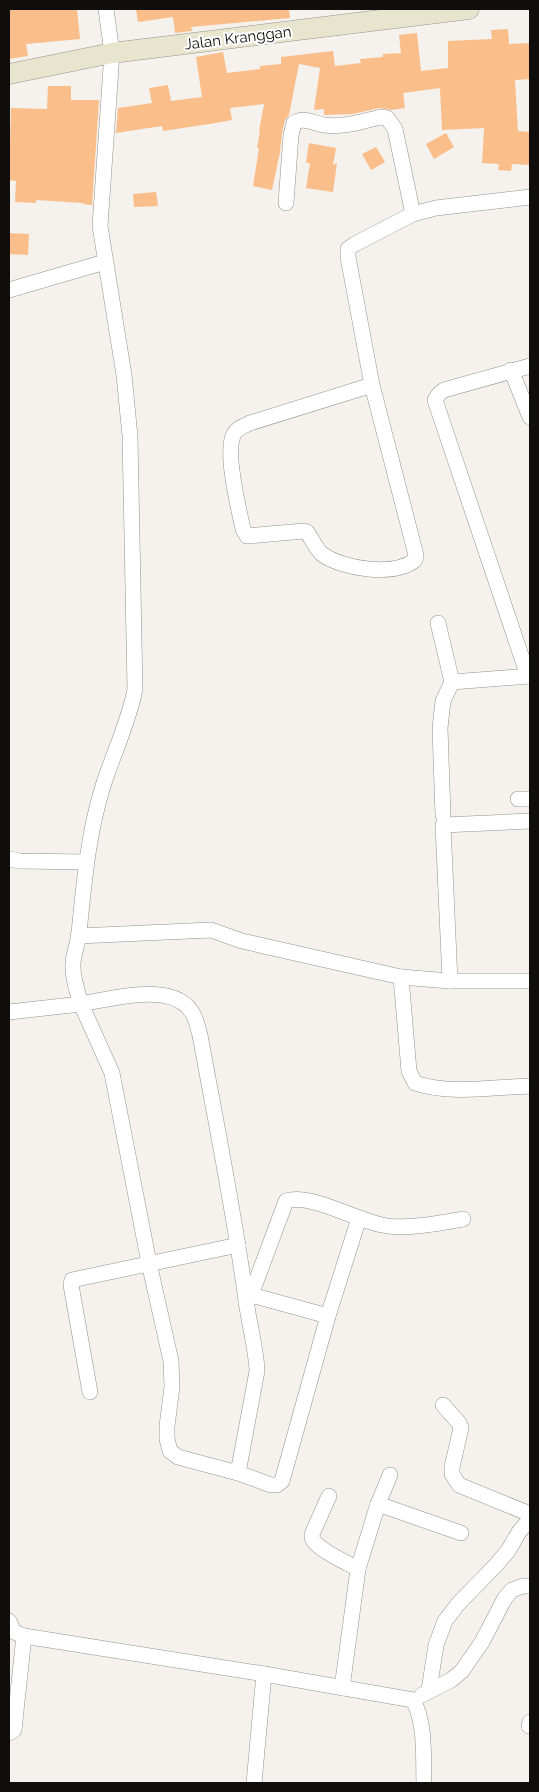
<svg xmlns="http://www.w3.org/2000/svg" width="539" height="1792" viewBox="0 0 539 1792" font-family="Raleway,sans-serif">
  <style>
    .building { fill: #fabe8b }
    .lines { fill: none; stroke-linecap: round; stroke-linejoin: round }
    .minor-casing { stroke: #95928d; stroke-width: 16 }
    .secondary-casing { stroke: #95928d; stroke-width: 21 }
    .minor { stroke: #fff; stroke-width: 15 }
    .secondary { stroke: #e8e5cf; stroke-width: 20 }
    .labels { text-anchor: middle; stroke-width: 4; stroke-linejoin: round; paint-order: stroke }
    .street-label { font-size: 15px; fill: #0f0e0c; stroke: #fff }
  </style>
  <rect width="100%" height="100%" fill="#f5f1ec"/>
  <!-- building -->
  <g class="building">
    <polygon points="9,9 77,9 80,39 26,44 28,56 9,59"/>
    <polygon points="136,9 289,9 290,18 191,27 192,31 175,33 173,17 138,22"/>
    <polygon points="508,29 509,44 530,43 530,79 515,80 518,131 530,132 530,165 512,164 511,171 498,170 499,164 482,163 484,128 442,130 440,88 403,93 405,108 391,110 379,108 353,114 324,115 324,109 314,110 320,68 299,64 289,115 285,120 282,133 280,152 272,190 253,186 259,148 257,148 260,131 259,131 264,104 230,108 232,120 216,123 163,131 162,126 116,133 118,108 152,103 149,88 168,85 171,101 202,97 196,57 223,52 227,73 260,69 260,66 281,64 281,57 333,51 335,66 361,63 360,59 383,57 383,54 401,53 399,35 417,33 421,71 448,68 448,41 492,39 491,30"/>
    <polygon points="48,86 71,86 71,100 99,100 92,205 83,204 83,203 36,200 36,203 15,202 16,181 9,180 11,108 47,109"/>
    <polygon points="446,133 454,147 434,159 426,144"/>
    <polygon points="309,143 336,148 333,165 337,163 333,192 306,188 310,163 306,163"/>
    <polygon points="376,147 385,162 371,170 362,154"/>
    <polygon points="156,192 158,206 134,207 133,194"/>
    <polygon points="9,233 29,234 28,255 9,254"/>
  </g>
  <g class="lines">
    <defs>
      <g id="minor">
        <path d="M 286,203 L 291,135 L 294,123 C 304,116 314,124 325,125 C 343,128 363,121 381,117 L 387,118 L 395,129 L 413,214"/>
        <polyline points="9,290 105,262"/>
        <polyline points="511,370 530,417"/>
        <path d="M 372,385 L 250,423 C 244,426 237,428 234,434 C 224,450 239,510 243,529 L 247,536 L 304,531 L 307,532 C 312,539 316,549 322,554 C 342,569 394,577 415,560 L 416,555 L 372,385 L 348,257 L 348,249 L 355,244 L 413,214 L 436,208 L 530,197"/>
        <polyline points="438,623 452,682"/>
        <polyline points="528,676 435,400 439,394 444,390 530,366"/>
        <polyline points="518,799 530,799"/>
        <polyline points="443,815 440,728 443,701 452,682 530,676"/>
        <polyline points="9,859 20,861 86,862"/>
        <polyline points="78,936 211,930 242,941 401,977 450,981 530,981"/>
        <path d="M 401,977 L 409,1071 L 415,1083 C 449,1095 495,1087 530,1086"/>
        <polyline points="450,981 443,825 530,821"/>
        <path d="M 9,1012 L 81,1004 C 77,991 72,976 73,963 C 74,953 78,943 79,933 C 84,883 88,834 103,786 C 113,754 129,722 135,689 L 130,436 L 124,375 L 100,226 L 112,53 L 106,9"/>
        <polyline points="251,1295 328,1316"/>
        <path d="M 246,1303 L 251,1295 L 286,1201 C 311,1193 355,1220 382,1225 C 404,1230 441,1223 463,1219"/>
        <polyline points="90,1392 71,1285 72,1280 238,1245"/>
        <polyline points="443,1405 459,1423 461,1428 452,1467 452,1474 459,1485 530,1514"/>
        <path d="M 238,1473 L 257,1371 C 256,1347 249,1324 246,1300 C 234,1211 216,1123 200,1035 C 198,1029 197,1022 194,1016 C 177,979 111,999 81,1004 L 112,1073 L 149,1263 L 171,1361 L 172,1387 L 167,1426 L 167,1439 L 170,1451 L 178,1457 L 238,1473 L 271,1485 L 277,1485 L 282,1481 L 328,1316 L 359,1218"/>
        <path d="M 329,1496 L 313,1532 C 312,1535 311,1536 313,1540 C 320,1551 346,1562 358,1569"/>
        <polyline points="378,1504 461,1533"/>
        <path d="M 9,1621 L 14,1632 L 24,1636 L 264,1674 L 413,1700 C 426,1724 423,1756 424,1783"/>
        <polyline points="342,1688 358,1569 378,1504 390,1475"/>
        <polyline points="429,1690 436,1645 445,1621 458,1604 496,1565 508,1551 519,1532 530,1519"/>
        <polyline points="422,1695 451,1680 462,1671 482,1642 505,1598 512,1590 523,1586 530,1586"/>
        <polyline points="529,1726 530,1722"/>
        <polyline points="9,1733 14,1730 24,1636"/>
        <polyline points="254,1783 264,1674"/>
      </g>
      <polyline id="secondary" points="9,74 112,53 469,9"/>
    </defs>
    <!-- minor casing -->
    <use href="#minor" class="minor-casing"/>
    <!-- secondary casing -->
    <use href="#secondary" class="secondary-casing"/>
    <!-- minor -->
    <use href="#minor" class="minor"/>
    <!-- secondary -->
    <use href="#secondary" class="secondary"/>
  </g>
  <g class="labels">
    <!-- street labels -->
    <g class="street-label">
      <text transform="translate(238 38) rotate(-7)" y="5">Jalan Kranggan</text>
    </g>
  </g>
  <!-- border -->
  <rect width="539" height="1792" fill="none" stroke="#0f0e0c" stroke-width="20"/>
</svg>
